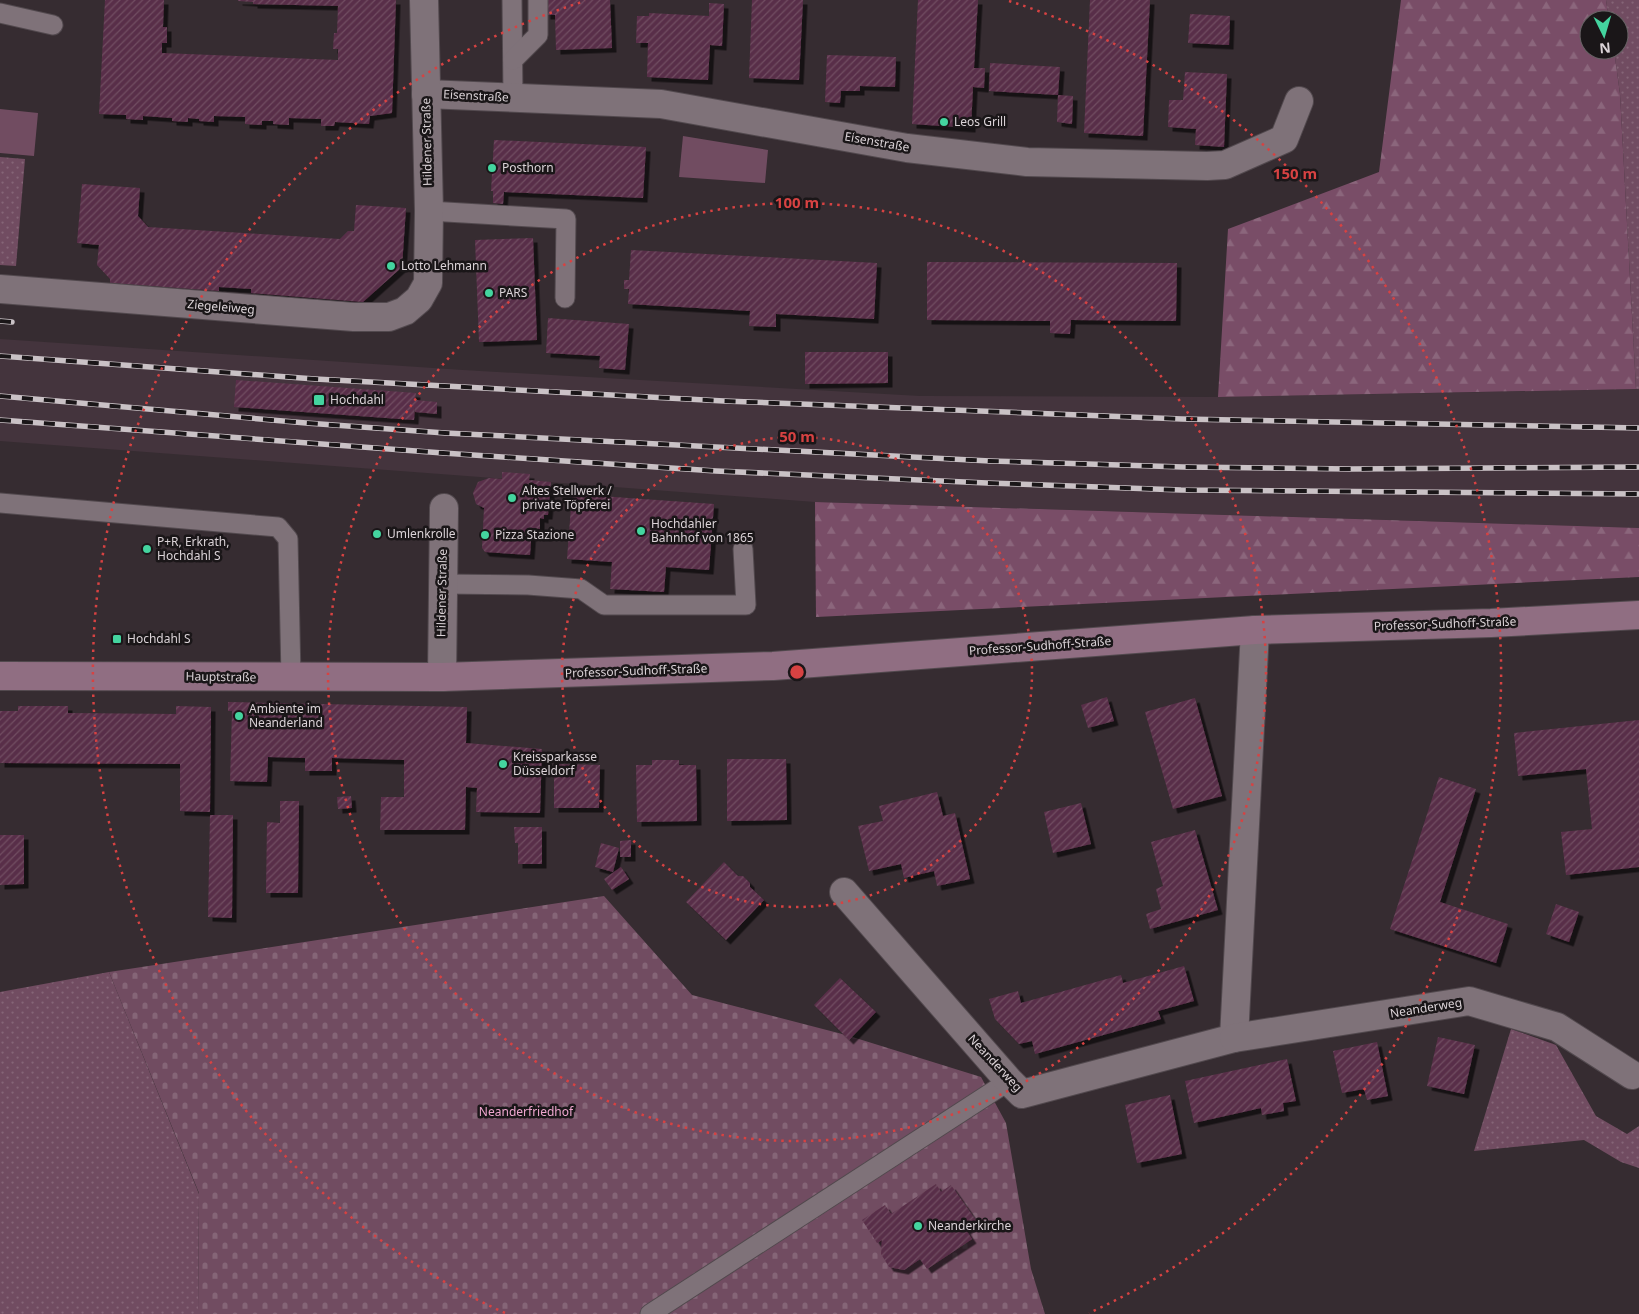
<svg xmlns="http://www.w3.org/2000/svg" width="1639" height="1314" viewBox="0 0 1639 1314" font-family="'Noto Sans',sans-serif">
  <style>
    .built { fill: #44343d }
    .grass { fill: url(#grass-dots) }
    .forest { fill: url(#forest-firs) }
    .cemetery { fill: url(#cemetery-stones) }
    .park { fill: #714c61 }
    .building { fill: url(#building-hatch); filter: url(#shadow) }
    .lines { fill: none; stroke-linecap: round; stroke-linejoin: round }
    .lane-casing { stroke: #52494e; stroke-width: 21 }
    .street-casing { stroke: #52494e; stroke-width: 30 }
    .secondary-casing { stroke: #52494e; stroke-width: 30 }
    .lane { stroke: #7f7279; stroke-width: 19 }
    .street { stroke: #7f7279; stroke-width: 28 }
    .secondary { stroke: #906e82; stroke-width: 28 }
    .rail-casing { stroke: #cac2c6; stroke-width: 5.5 }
    .rail { stroke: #1a1618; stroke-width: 4; stroke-dasharray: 11; stroke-linecap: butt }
    .ring { fill: none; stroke: #d74242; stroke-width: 2.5; stroke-dasharray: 2.5 5 }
    .poi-dot { fill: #44d49f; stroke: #1a1618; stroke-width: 2 }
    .labels { text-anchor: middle; stroke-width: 5; stroke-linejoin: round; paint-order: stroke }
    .street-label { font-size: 12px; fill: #dbd3d7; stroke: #1a1618 }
    .poi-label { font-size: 12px; fill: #dbd3d7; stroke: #1a1618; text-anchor: start }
    .park-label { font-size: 12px; fill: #efa6cf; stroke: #1a1618 }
    .centre { fill: #d74242; stroke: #1a1618; stroke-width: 2.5 }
    .ring-label { font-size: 15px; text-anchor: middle; font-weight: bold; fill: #d74242; stroke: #1a1618; stroke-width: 5; stroke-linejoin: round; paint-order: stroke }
  </style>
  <defs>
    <pattern id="grass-dots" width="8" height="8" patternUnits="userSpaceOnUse" patternTransform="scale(1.25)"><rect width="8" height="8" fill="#714c61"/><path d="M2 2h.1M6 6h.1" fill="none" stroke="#856577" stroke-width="1.8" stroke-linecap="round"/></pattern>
    <pattern id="forest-firs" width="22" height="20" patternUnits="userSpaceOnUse" patternTransform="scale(1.25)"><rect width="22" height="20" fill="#794d67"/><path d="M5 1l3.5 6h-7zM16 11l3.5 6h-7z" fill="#8b667c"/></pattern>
    <pattern id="cemetery-stones" width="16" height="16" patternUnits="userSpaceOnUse" patternTransform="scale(1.25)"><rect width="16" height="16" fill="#714c61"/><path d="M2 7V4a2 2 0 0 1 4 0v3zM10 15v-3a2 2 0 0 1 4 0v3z" fill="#856577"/></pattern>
    <pattern id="building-hatch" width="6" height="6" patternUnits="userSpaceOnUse" patternTransform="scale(1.25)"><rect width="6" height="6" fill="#592f48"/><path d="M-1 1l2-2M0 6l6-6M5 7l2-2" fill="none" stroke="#704c62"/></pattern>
    <filter id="shadow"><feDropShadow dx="4.5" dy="4.5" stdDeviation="0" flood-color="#0009"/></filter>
  </defs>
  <rect width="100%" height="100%" fill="#362c31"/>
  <!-- built -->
  <polygon class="built" points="0,339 463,370 920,396 1218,397 1639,389 1639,528 815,502 0,441"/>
  <!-- grass -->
  <g class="grass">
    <polygon points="1606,0 1639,0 1639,389 1636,389 1620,94 1614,50 1619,50 1619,20 1609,20"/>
    <polygon points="0,157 25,159 16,266 0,265"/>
    <polygon points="109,972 199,1194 198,1314 0,1314 0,992"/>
    <polygon points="1511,1029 1556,1045 1596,1116 1627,1134 1639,1126 1639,1168 1621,1162 1584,1140 1474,1151"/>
  </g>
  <!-- forest -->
  <g class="forest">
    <polygon points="1401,0 1606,0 1609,20 1589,20 1589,50 1614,50 1620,94 1636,389 1218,397 1228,229 1379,172"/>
    <polygon points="815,502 1639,528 1639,577 816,617"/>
  </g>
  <!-- cemetery -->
  <polygon class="cemetery" points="604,896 692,995 846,1035 981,1077 1006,1123 1031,1269 1045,1314 198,1314 199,1193 109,972"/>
  <!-- park -->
  <g class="park">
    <polygon points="0,109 38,113 34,156 0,153"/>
    <polygon points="683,136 768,150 765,183 679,177"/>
  </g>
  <!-- building -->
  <g class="building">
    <polygon points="105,0 164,0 163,27 167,27 167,43 162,43 162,53 338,60 338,49 333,49 334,33 337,33 338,6 253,4 253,2 238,1 238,0 396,0 392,113 370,116 369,124 335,122 334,126 321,126 321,119 289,118 289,125 273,124 273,121 262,121 262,125 245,124 245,117 214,116 214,122 199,121 199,119 188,118 188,122 172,121 172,118 143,116 143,120 126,119 126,115 99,114"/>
    <polygon points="545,0 610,0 612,48 556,50 555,15 546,15"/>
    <polygon points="752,0 803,0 799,80 749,78"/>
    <polygon points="918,0 978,0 974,68 985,68 984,88 973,87 971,128 912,124"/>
    <polygon points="1090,0 1150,0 1143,136 1084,133"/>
    <polygon points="709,3 724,4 722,46 710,45 708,80 647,77 648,43 636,43 637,16 649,16 649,13 709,16"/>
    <polygon points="1190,14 1230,16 1229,45 1188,43"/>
    <polygon points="827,55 896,57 895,87 860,86 860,91 841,91 840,103 825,102"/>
    <polygon points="990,63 1060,67 1058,95 1073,96 1072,124 1057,122 1058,95 989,91"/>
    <polygon points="1185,72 1227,74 1224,147 1195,145 1196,129 1168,127 1169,100 1183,100"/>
    <polygon points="494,140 646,147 643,198 504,192 503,204 493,203 493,191 491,191"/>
    <polygon points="82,184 140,188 138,216 148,227 340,239 348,231 354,231 356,205 406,208 402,267 363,302 251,293 251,289 219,287 219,291 110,283 110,279 97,265 99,245 77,243"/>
    <polygon points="533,238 537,340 479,342 475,240"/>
    <polygon points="631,250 877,263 874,319 776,314 776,327 749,326 750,311 628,304 629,289 624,289 624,280 629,280"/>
    <polygon points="927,262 1177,263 1176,321 1071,320 1070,334 1050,333 1050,321 927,320"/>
    <polygon points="548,318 629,324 625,370 599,368 600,356 546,353"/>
    <polygon points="805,352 888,352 888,383 805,384"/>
    <polygon points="236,380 416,393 415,400 437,402 437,414 415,412 415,406 414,420 234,407"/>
    <polygon points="502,472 530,474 529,480 551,482 548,515 544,515 544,519 540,518 540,529 532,528 530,555 485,552 482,548 484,508 476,504 473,493 478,482 489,478 502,479"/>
    <polygon points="572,494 714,504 709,570 666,567 664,592 610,589 612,562 567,559"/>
    <polygon points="1107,697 1114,721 1088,728 1081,705"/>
    <polygon points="1195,698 1222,796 1173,809 1145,712"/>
    <polygon points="228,702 467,707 466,743 542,749 540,813 476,812 477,788 466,787 465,830 380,830 381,797 404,797 404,760 332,758 332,771 305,771 305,758 268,757 267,782 230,781 232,711 228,711"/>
    <polygon points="18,706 68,706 68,713 176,714 176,706 211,707 210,812 180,811 180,764 0,763 0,711 18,711"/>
    <polygon points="1639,720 1639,867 1566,875 1561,832 1592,829 1586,769 1518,776 1514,733"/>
    <polygon points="727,759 786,759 787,820 727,821"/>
    <polygon points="652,760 679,760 679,765 696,765 697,821 637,822 636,765 652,765"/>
    <polygon points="554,764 600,765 599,808 554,808"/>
    <polygon points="1439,777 1476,789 1440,902 1508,924 1496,963 1390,929"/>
    <polygon points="937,792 943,816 955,813 970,879 937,886 934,871 904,878 901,864 869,871 858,826 883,821 879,806"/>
    <polygon points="351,796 352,808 338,809 337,797"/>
    <polygon points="280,801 299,801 298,893 266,893 267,822 280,823"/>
    <polygon points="1081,803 1091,844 1053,853 1044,812"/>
    <polygon points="210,815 233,815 232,918 208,917"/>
    <polygon points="514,827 542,827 542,864 518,864 518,843 515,843"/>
    <polygon points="1195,830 1218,910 1150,929 1146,914 1161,909 1156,889 1163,886 1151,842"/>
    <polygon points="0,835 24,835 24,884 0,885"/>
    <polygon points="631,840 631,857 620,857 620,841"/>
    <polygon points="601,843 619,848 613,872 595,867"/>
    <polygon points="724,862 738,876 743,876 750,883 750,887 764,900 726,940 686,902"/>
    <polygon points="621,867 629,879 612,890 604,879"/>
    <polygon points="1556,904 1579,912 1569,942 1546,934"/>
    <polygon points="1184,966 1194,1001 1158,1011 1161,1019 1035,1054 1032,1041 1019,1044 995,1019 989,999 1018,991 1021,1003 1121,975 1123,983"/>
    <polygon points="840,978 876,1012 849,1040 814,1005"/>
    <polygon points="1438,1037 1475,1045 1464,1094 1427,1086"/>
    <polygon points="1377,1042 1388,1096 1367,1100 1364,1089 1342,1093 1333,1051"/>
    <polygon points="1287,1059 1296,1101 1283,1103 1284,1111 1262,1115 1261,1108 1194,1123 1185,1081"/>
    <polygon points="1170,1095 1182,1154 1137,1163 1125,1105"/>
    <polygon points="936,1184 941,1192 951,1185 977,1222 966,1230 972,1239 927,1269 920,1259 904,1270 889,1267 881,1254 882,1240 877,1243 862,1220 885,1205 891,1214"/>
  </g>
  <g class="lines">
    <defs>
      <g id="lane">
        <polyline points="512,0 513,98"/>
        <polyline points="0,13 53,25"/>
        <polyline points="513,60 538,35 538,0"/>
        <polyline points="429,211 566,219 565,298"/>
        <polyline points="0,503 278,527 288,539 291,677"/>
        <polyline points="443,584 528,585 581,589 604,605 746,605 743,549"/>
        <polyline points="650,1314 1009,1081"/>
      </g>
      <g id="street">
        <polyline points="426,94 661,104 907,148 1027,162 1207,166 1225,165 1284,139 1299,101"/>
        <polyline points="0,289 354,317 389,317 405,311 419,299 428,283 429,211 424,0"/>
        <polyline points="442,677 444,508"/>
        <polyline points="844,892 1009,1081 1022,1094 1234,1038 1255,630"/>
        <polyline points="1234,1038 1469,1001 1557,1027 1632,1075"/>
      </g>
      <polyline id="secondary" points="0,676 442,677 773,666 1255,630 1491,623 1639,615"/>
    </defs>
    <!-- lane casing -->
    <use href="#lane" class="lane-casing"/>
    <!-- street casing -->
    <use href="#street" class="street-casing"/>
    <!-- secondary casing -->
    <use href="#secondary" class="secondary-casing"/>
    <!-- lane -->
    <use href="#lane" class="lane"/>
    <!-- street -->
    <use href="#street" class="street"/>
    <!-- secondary -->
    <use href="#secondary" class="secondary"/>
    <defs>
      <g id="rail">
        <polyline points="0,321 12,322"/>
        <polyline points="0,356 315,379 724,401 1182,419 1639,428"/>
        <polyline points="0,396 306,423 445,433 990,461 1183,467 1350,469 1639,467"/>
        <polyline points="0,420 443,453 716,471 987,483 1181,490 1639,494"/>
      </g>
    </defs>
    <!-- rail casing -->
    <use href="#rail" class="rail-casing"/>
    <!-- rail -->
    <use href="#rail" class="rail"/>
  </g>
  <!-- distance rings -->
  <g class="ring">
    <circle cx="797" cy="672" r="235"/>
    <circle cx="797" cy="672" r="469"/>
    <path d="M505 1313A704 704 0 0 1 585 1M1009 1A704 704 0 0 1 1089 1313"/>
  </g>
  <!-- markers -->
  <g class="poi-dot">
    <circle cx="944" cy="122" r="5"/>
    <circle cx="492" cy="168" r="5"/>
    <circle cx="391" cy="266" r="5"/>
    <circle cx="489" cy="293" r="5"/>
    <rect x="313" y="394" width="12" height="12" rx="2.5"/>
    <circle cx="512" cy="498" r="5"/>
    <circle cx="641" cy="531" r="5"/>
    <circle cx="377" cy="534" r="5"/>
    <circle cx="485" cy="535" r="5"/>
    <circle cx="147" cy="549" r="5"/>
    <rect x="112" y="634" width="10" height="10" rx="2.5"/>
    <circle cx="239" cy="716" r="5"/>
    <circle cx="503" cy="764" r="5"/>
    <circle cx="918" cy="1226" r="5"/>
  </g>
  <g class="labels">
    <!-- street labels -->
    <g class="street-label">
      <text transform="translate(476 96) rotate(3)" y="4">Eisenstraße</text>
      <text transform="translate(427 142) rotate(-91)" y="4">Hildener Straße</text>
      <text transform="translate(877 142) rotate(10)" y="4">Eisenstraße</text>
      <text transform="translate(221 307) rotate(5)" y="4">Ziegeleiweg</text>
      <text transform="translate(442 593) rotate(-89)" y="4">Hildener Straße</text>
      <text transform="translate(1445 624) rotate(-2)" y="4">Professor-Sudhoff-Straße</text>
      <text transform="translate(1040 646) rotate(-4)" y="4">Professor-Sudhoff-Straße</text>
      <text transform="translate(636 671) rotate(-2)" y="4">Professor-Sudhoff-Straße</text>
      <text transform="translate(221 677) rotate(1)" y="4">Hauptstraße</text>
      <text transform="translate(1426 1008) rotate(-9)" y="4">Neanderweg</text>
      <text transform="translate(995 1063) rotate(47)" y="4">Neanderweg</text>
    </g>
    <!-- poi labels -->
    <g class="poi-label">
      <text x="954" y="126">Leos Grill</text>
      <text x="502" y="172">Posthorn</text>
      <text x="401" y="270">Lotto Lehmann</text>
      <text x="499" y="297">PARS</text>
      <text x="330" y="404">Hochdahl</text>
      <text x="522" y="495">Altes Stellwerk /<tspan x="522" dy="14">private Töpferei</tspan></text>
      <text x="651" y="528">Hochdahler<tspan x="651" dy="14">Bahnhof von 1865</tspan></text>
      <text x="387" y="538">Umlenkrolle</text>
      <text x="495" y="539">Pizza Stazione</text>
      <text x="157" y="546">P+R, Erkrath,<tspan x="157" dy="14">Hochdahl S</tspan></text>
      <text x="127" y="643">Hochdahl S</text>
      <text x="249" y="713">Ambiente im<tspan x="249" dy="14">Neanderland</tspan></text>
      <text x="513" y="761">Kreissparkasse<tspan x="513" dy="14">Düsseldorf</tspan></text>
      <text x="928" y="1230">Neanderkirche</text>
    </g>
    <!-- park labels -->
    <g class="park-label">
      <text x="526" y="1116">Neanderfriedhof</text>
    </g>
  </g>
  <circle cx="797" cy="672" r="8" class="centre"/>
  <g class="ring-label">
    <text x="1295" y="179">150 m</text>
    <text x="797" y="208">100 m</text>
    <text x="797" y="442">50 m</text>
  </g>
  <!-- north arrow -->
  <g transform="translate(1604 35) rotate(175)"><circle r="24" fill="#1a1618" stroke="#676264"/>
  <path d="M0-4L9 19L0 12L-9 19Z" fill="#44d49f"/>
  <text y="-8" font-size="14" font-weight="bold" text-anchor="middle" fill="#dbd3d7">N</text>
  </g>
</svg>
